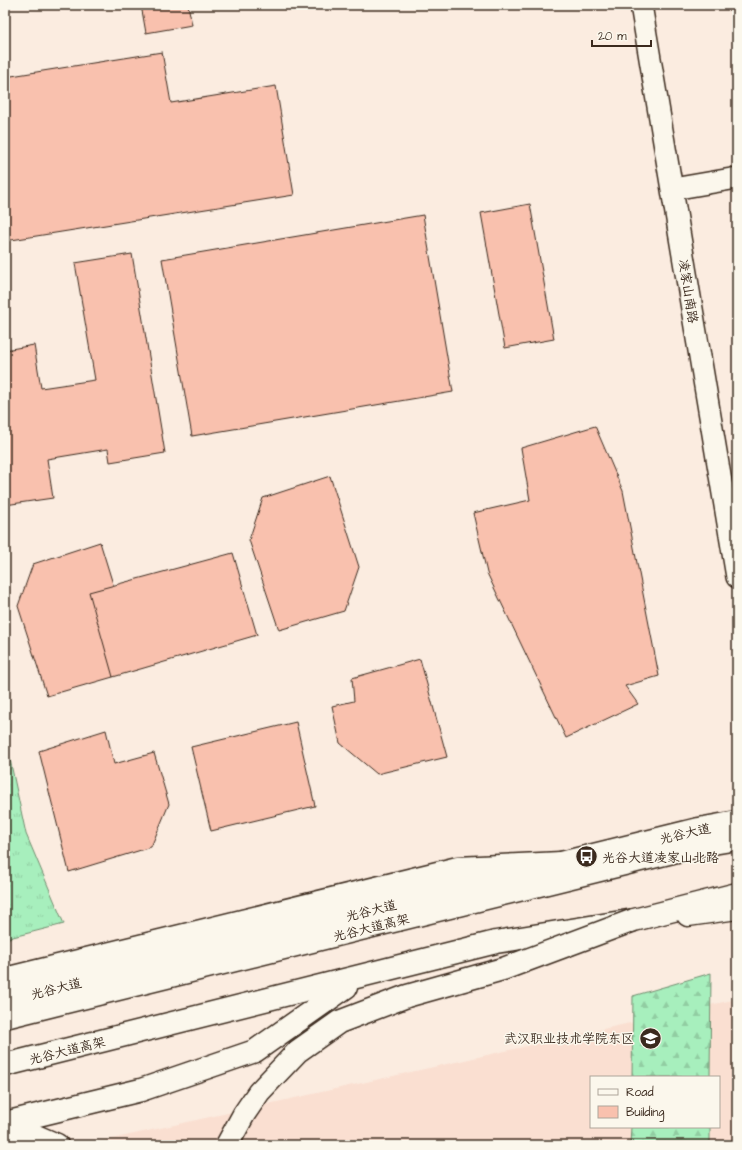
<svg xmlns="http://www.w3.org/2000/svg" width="742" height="1150" viewBox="0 0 742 1150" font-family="'Architects Daughter','LXGW WenKai TC',sans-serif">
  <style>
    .built { fill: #fadfd1; fill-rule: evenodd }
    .grass { fill: url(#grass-tufts); stroke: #718c6e }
    .forest { fill: url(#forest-firs); stroke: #718c6e }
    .building { fill: #f9c1ae; stroke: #3b2a1e }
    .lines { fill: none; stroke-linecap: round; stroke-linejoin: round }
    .minor-casing { stroke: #3b2a1e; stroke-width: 24 }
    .primary-casing { stroke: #3b2a1e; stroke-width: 25 }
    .trunk-casing { stroke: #3b2a1e; stroke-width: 25 }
    .minor { stroke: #fbf7ec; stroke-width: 21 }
    .primary { stroke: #fbf7ec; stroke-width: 22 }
    .trunk { stroke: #fbf7ec; stroke-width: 22 }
    .trunk-bridge-casing { stroke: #3b2a1e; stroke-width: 25; stroke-linecap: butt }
    .trunk-bridge { stroke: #fbf7ec; stroke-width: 22 }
    .labels { text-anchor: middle; stroke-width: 3; stroke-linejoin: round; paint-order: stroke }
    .street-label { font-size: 13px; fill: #3b2a1e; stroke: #fbf7ec }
    .poi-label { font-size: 13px; fill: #3b2a1e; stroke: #fbf7ec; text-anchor: start }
  </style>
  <defs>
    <pattern id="grass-tufts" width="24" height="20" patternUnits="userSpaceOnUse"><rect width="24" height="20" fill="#a7efbd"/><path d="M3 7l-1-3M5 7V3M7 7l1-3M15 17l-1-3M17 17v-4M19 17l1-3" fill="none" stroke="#91cda2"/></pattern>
    <pattern id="forest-firs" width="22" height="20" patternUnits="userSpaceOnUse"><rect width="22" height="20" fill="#a7efbd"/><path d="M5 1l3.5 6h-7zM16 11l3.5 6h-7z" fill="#91cda2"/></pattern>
  </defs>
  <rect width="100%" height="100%" fill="#fbece0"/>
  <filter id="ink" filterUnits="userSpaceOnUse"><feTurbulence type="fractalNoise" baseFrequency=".025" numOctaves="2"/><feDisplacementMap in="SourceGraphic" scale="8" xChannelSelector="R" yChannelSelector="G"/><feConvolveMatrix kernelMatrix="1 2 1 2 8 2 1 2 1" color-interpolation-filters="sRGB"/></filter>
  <g filter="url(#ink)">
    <!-- built -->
    <path class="built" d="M 737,999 L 737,1145 L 85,1145 ZM 591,1077 L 719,1077 L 719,1127 L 591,1127 Z"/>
    <!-- grass -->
    <polygon class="grass" points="5,736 26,834 64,924 5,939"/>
    <!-- forest -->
    <g class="forest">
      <polygon points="711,973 710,1077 632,1077 633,996"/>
      <polygon points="631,1127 710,1127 710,1145 630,1145"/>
    </g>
    <!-- building -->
    <g class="building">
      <polygon points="141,5 188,5 192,25 146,33"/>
      <polygon points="731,5 737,5 737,40"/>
      <polygon points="162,52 171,103 276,86 294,195 5,241 5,77"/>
      <polygon points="530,204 554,339 505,348 481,213"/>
      <polygon points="423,215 453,392 192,436 162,259"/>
      <polygon points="132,254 165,453 110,462 108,449 47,459 53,498 5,505 5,350 34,345 41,388 95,380 75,263"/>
      <polygon points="595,426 623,491 659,676 625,686 638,704 566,738 487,573 473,513 530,500 521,448"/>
      <polygon points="330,476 359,567 344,611 279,630 249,540 263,498"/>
      <polygon points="100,542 128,633 113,677 47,696 18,606 33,564"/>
      <polygon points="233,553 257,635 113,677 89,592"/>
      <polygon points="420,659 447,757 377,774 340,743 332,706 354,701 352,678"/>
      <polygon points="296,722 315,806 211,831 191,747"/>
      <polygon points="106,730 114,764 154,753 169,804 151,847 69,872 39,751"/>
    </g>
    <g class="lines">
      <defs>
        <g id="minor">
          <polyline points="641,5 737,577"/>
          <polyline points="673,189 737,178"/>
        </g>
        <g id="primary">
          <polyline points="688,915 737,908"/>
          <polyline points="5,1000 699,829 737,822"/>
        </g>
        <g id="trunk">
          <polyline points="5,979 458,868 561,863"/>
          <polyline points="5,1017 701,845 737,839"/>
          <polyline points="5,1065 496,942 634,920 737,894"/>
          <polyline points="5,1123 141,1090 255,1051 346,987"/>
          <polyline points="5,1127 24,1131 57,1145"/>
        </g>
      </defs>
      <!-- minor casing -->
      <use href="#minor" class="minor-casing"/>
      <!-- primary casing -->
      <use href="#primary" class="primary-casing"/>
      <!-- trunk casing -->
      <use href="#trunk" class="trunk-casing"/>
      <!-- minor -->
      <use href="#minor" class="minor"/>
      <!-- primary -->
      <use href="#primary" class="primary"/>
      <!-- trunk -->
      <use href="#trunk" class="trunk"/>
      <defs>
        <polyline id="trunk-bridge" points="227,1145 244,1114 259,1092 298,1051 339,1022 407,996 503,969 634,920"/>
      </defs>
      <!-- trunk-bridge casing -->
      <use href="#trunk-bridge" class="trunk-bridge-casing"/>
      <!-- trunk-bridge -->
      <use href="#trunk-bridge" class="trunk-bridge"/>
    </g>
  </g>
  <!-- icons -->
  <defs>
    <symbol id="bus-disc" viewBox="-11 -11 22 22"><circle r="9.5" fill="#3b2a1e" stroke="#fbf7ec"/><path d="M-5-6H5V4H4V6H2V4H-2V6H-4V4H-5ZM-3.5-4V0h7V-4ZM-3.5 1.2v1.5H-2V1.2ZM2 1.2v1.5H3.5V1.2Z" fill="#fff"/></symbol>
    <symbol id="university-disc" viewBox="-11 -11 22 22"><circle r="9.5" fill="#3b2a1e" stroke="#fbf7ec"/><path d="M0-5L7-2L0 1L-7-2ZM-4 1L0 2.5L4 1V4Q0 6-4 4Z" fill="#fff"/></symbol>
  </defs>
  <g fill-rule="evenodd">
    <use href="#bus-disc" x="574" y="844" width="25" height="25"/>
    <use href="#university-disc" x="638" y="1026" width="25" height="25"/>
  </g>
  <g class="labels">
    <!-- street labels -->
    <g class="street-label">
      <text transform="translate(689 291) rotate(81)" y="5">凌家山南路</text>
      <text transform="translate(685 833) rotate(-13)" y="5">光谷大道</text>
      <text transform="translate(371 910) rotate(-14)" y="5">光谷大道</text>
      <text transform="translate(371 927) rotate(-14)" y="5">光谷大道高架</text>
      <text transform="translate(56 988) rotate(-14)" y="5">光谷大道</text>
      <text transform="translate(67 1050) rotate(-14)" y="5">光谷大道高架</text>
    </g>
    <!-- poi labels -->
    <g class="poi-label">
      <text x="602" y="862">光谷大道凌家山北路</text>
      <text x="634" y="1043" text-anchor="end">武汉职业技术学院东区</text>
    </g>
  </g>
  <!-- margin -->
  <rect width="742" height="1150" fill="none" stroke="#fbf7ec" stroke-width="20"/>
  <rect x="10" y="10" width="722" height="1130" fill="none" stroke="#3b2a1e" stroke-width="1.5" filter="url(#ink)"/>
  <!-- legend -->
  <rect x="590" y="1076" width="130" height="52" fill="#fbf7ec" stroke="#aea59a"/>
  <rect x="598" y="1089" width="20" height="6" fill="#fbf7ec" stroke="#aea59a"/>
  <text x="626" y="1096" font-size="12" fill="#3b2a1e">Road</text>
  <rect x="598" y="1106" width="20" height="12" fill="#f9c1ae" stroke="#aea59a"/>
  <text x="626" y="1116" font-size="12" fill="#3b2a1e">Building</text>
  <!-- scale -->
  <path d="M592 40v6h59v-6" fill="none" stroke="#3b2a1e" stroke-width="2"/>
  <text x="598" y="40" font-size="12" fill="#3b2a1e" stroke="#fbf7ec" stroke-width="3" paint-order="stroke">20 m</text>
</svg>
